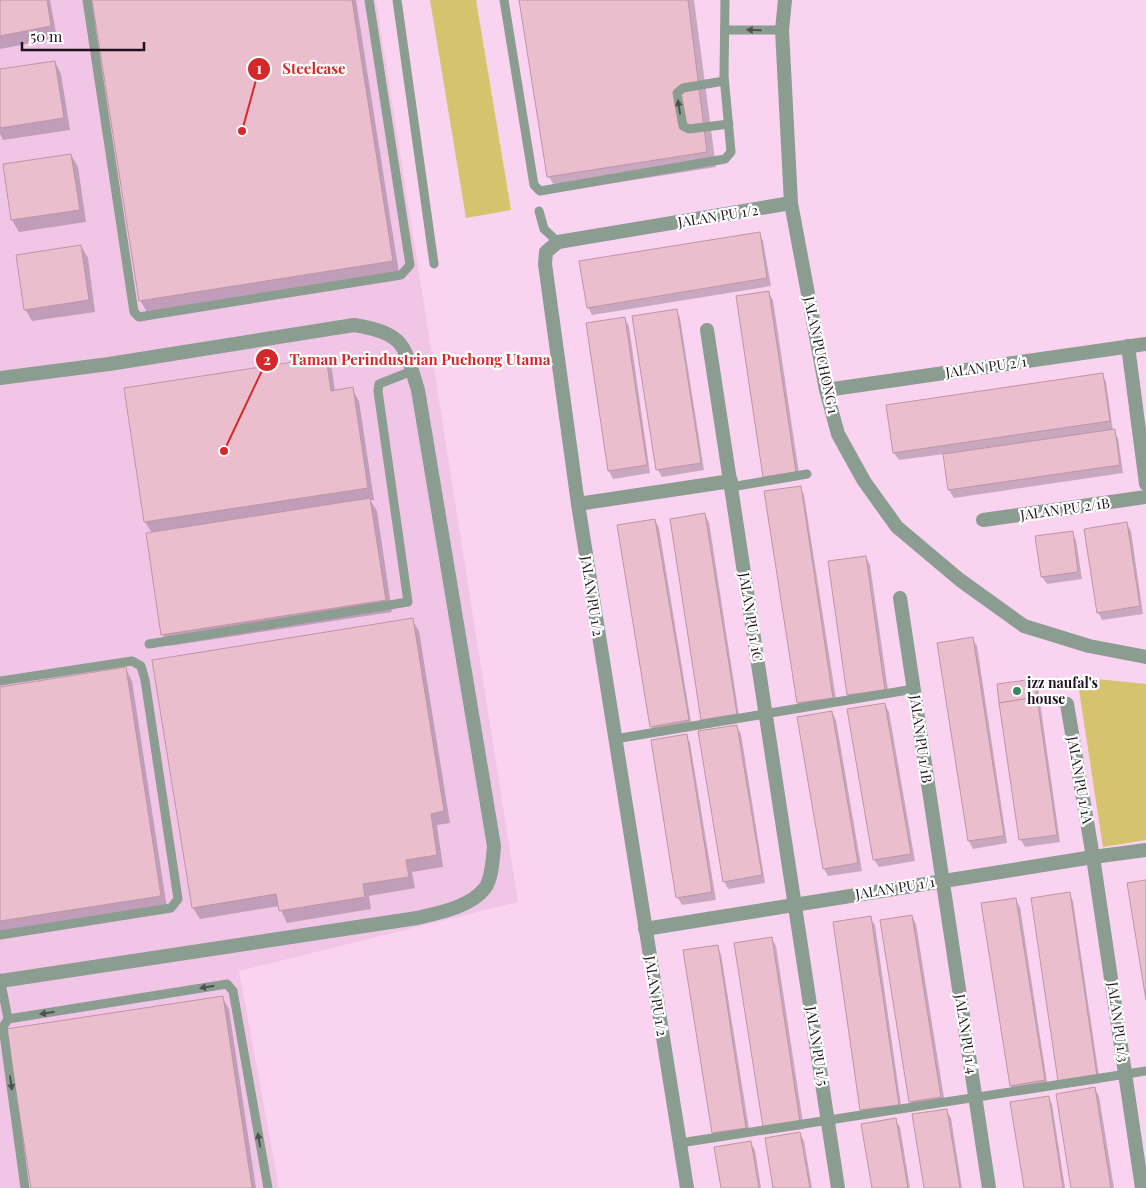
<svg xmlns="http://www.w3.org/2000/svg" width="1146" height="1188" viewBox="0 0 1146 1188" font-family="'Playfair Display',serif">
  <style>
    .built { fill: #f1c5e6 }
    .green { fill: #d7c26e }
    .shadow { fill: #0003 }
    .building { fill: #ebbece; stroke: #c094a4 }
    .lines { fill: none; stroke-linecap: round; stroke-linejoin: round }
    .service { stroke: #8b9c90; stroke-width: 9 }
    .minor { stroke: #8b9c90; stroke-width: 14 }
    .tertiary { stroke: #8b9c90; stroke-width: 14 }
    .oneway { fill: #505050 }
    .poi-dot { fill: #388a5b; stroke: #fff; stroke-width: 2 }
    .labels { text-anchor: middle; stroke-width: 4.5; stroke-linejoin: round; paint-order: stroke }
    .street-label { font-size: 14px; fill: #1f121c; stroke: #fff }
    .poi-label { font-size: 14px; font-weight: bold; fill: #1f121c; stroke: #fff; text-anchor: start }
    .leader { fill: none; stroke: #d62828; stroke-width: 2 }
    .callout-dot { fill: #d62828; stroke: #fff; stroke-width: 2 }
    .mark-label { font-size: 15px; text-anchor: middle; font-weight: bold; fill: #fff }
    .callout-label { font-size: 15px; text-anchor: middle; font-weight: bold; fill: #d62828; stroke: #fff; stroke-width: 4.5; stroke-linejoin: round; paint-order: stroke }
  </style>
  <rect width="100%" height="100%" fill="#f9d3ef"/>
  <!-- built -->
  <polygon class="built" points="0,0 376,0 518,902 239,971 279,1188 0,1188"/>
  <!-- green -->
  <g class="green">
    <polygon points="430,0 476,0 511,210 466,218"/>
    <polygon points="1077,677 1146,684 1146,840 1103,847"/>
  </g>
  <!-- shadow -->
  <g class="shadow">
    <polygon points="0,0 50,0 57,38 0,49"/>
    <polygon points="93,0 356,0 399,273 147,312 140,300"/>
    <polygon points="520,0 694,0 716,167 558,192 549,177"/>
    <polygon points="55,62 61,74 70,130 3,140 0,134 0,71"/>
    <polygon points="71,155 78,167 86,222 19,232 12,220"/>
    <polygon points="759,233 763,241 771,286 592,315 588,307"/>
    <polygon points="81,246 88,258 95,312 32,321 25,309"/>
    <polygon points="768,292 773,300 800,480 769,485 764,477 737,297"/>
    <polygon points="676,310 680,318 704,470 662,477 658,470"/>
    <polygon points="624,318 629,326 650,473 613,479 609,471 587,324"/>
    <polygon points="326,358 332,370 335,391 352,389 359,401 374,500 370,500 377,511 392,612 169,646 163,635 152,533 145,522"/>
    <polygon points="1102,374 1106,382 1113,431 1118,438 1123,473 954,498 949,490 944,454 899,460 894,453"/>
    <polygon points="800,487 804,495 837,705 802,711 798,703 765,492"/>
    <polygon points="705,515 709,522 740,722 707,727 702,719"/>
    <polygon points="655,520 659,528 692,728 656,734 651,726"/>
    <polygon points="1127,524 1131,531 1143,614 1102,620 1098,612"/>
    <polygon points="1072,532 1076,540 1082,579 1047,584 1042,577 1037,537"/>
    <polygon points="866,557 870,565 889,697 852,703 848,695 829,562"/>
    <polygon points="412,620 419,631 450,823 437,825 443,867 412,872 415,888 369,896 371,909 287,923 279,906 200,919 193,908"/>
    <polygon points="972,638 977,646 1007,843 973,849 969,841 939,644"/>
    <polygon points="126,669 132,681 167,908 0,933 0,688"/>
    <polygon points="1034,680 1038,688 1060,842 1025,847 1021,840"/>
    <polygon points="885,704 889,712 915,861 879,867 874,860"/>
    <polygon points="832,712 836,720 862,871 828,876 824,869"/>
    <polygon points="737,727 741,734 765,883 728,889 724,881"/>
    <polygon points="686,735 690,743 716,900 682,905 678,898"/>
    <polygon points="1069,894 1073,901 1100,1083 1064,1088 1059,1081"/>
    <polygon points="1015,899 1020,907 1048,1088 1015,1093 1011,1086"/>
    <polygon points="912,916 916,924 945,1104 915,1109 910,1101"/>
    <polygon points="870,918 875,925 902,1112 866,1118 862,1110 834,923"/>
    <polygon points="771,938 776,946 804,1129 768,1134 764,1127"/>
    <polygon points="717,946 721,954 750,1135 717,1140 713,1133"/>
    <polygon points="222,997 229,1009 256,1188 32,1188"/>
    <polygon points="1095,1089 1099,1096 1114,1188 1072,1188"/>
    <polygon points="1048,1097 1052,1104 1065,1188 1025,1188"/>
    <polygon points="946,1110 951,1118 962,1188 925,1188"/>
    <polygon points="895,1120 900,1127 910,1188 873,1188"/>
    <polygon points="800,1134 804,1141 812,1188 774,1188"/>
    <polygon points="750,1142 755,1150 761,1188 723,1188"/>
  </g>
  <!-- building -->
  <g class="building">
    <polygon points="0,0 47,0 51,26 0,36"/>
    <polygon points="92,0 352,0 393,261 139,301"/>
    <polygon points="519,0 688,0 707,152 547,177"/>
    <polygon points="55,61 64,118 0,128 0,69"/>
    <polygon points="71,154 80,210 11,220 3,164"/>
    <polygon points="760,232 767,278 587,308 579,261"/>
    <polygon points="81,245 89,300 24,310 16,255"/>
    <polygon points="769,291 796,472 763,477 736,296"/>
    <polygon points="677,309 701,463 656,470 632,316"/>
    <polygon points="625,317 647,465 608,471 586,323"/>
    <polygon points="326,357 331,391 353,387 368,488 144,522 124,388"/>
    <polygon points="1103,373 1110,421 893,453 886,405"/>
    <polygon points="1115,429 1120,465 948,490 943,454"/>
    <polygon points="801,486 833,698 797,703 764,491"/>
    <polygon points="370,498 386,600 161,635 146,533"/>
    <polygon points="705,513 737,714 701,720 670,519"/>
    <polygon points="655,519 689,720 650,727 617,525"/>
    <polygon points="1127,522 1140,606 1097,613 1084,529"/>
    <polygon points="1073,531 1078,572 1041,577 1035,536"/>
    <polygon points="866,556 885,690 847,695 828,561"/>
    <polygon points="413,618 444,811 431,814 437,855 406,860 409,877 363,884 365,897 279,911 276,894 192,908 152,660"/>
    <polygon points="973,637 1004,836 968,841 937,643"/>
    <polygon points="126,667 161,896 0,921 0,687"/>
    <polygon points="1034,679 1037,697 999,703 997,684"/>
    <polygon points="1037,697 1057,835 1019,840 999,703"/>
    <polygon points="885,703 911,854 873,860 847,709"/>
    <polygon points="832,711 858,863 823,869 797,717"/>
    <polygon points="737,725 762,875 723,882 698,731"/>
    <polygon points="687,734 712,892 676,898 651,740"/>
    <polygon points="1146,880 1146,1000 1127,883"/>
    <polygon points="1070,892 1097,1076 1058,1081 1031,898"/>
    <polygon points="1016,898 1045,1080 1010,1086 981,903"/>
    <polygon points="912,915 941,1097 909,1102 880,920"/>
    <polygon points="871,916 899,1105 860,1110 833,922"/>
    <polygon points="772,937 800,1122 763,1127 734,943"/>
    <polygon points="718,945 746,1128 712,1133 683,950"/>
    <polygon points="223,996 252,1188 31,1188 6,1029"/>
    <polygon points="1095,1087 1111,1188 1071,1188 1056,1094"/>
    <polygon points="1049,1096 1063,1188 1024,1188 1010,1102"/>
    <polygon points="947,1109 960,1188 924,1188 912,1114"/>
    <polygon points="896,1118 908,1188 872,1188 861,1124"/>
    <polygon points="800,1132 810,1188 773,1188 765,1138"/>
    <polygon points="751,1141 759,1188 721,1188 714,1147"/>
  </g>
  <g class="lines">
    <!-- service -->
    <g class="service">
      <polyline points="87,0 134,312 139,317 401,275 410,265 369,0"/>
      <polyline points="397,0 434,264"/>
      <polyline points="504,0 534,185 540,191 725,159 731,152 724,76 725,0"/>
      <polyline points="725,30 782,30"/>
      <polyline points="724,81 683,88 677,93 683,126 689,129 729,124"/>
      <polyline points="539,211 544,229 558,242"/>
      <polyline points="731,487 807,474"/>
      <polyline points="149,644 408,602 378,391 379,384 412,371"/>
      <polyline points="0,681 132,661 141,666 145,680 178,899 171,908 0,935"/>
      <polyline points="615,739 914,689"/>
      <polyline points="0,978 8,1019 3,1027 25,1188"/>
      <polyline points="8,1019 227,984 233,991 268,1188"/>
      <polyline points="680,1143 1146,1071"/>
    </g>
    <!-- minor -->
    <g class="minor">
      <polyline points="707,330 838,1188"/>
      <polyline points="1128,346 1146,484"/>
      <path d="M 0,378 L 109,364 L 354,325 C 405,333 404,345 418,390 L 494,846 C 493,857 492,879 485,888 C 471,907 438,913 417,918 L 0,981"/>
      <polyline points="826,390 1146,344"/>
      <polyline points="578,504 731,481"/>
      <polyline points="983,520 1146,497"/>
      <polyline points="900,598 989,1188"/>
      <polyline points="1067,704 1093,857 1142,1188"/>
      <polyline points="645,929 1093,857 1146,850"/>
      <polyline points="687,1188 578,504 545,264 546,252 558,242 791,203"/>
    </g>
    <!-- tertiary -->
    <polyline class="tertiary" points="785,0 782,30 791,203 826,390 838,434 864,481 897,527 960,580 1024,626 1089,646 1146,657"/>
  </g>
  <!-- one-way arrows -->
  <defs><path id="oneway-solid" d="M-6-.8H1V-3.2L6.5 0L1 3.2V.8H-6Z" transform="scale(1.25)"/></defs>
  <g class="oneway">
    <use href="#oneway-solid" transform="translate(754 30) rotate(-179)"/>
    <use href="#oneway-solid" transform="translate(679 107) rotate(-99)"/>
    <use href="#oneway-solid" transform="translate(207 987) rotate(171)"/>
    <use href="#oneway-solid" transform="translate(47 1013) rotate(171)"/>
    <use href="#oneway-solid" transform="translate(11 1083) rotate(82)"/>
    <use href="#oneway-solid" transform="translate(259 1140) rotate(-100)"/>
  </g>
  <!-- markers -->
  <circle class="poi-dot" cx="1017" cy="691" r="5"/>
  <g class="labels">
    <!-- street labels -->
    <g class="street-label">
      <text transform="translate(718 216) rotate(-9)" y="5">JALAN PU 1/2</text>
      <text transform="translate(821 355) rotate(78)" y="5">JALAN PUCHONG 1</text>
      <text transform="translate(986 367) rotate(-8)" y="5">JALAN PU 2/1</text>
      <text transform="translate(1065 509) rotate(-8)" y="5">JALAN PU 2/1B</text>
      <text transform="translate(592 596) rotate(81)" y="5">JALAN PU 1/2</text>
      <text transform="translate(751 617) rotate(81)" y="5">JALAN PU 1/1C</text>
      <text transform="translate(921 739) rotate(82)" y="5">JALAN PU 1/1B</text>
      <text transform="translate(1080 780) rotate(80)" y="5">JALAN PU 1/1A</text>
      <text transform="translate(895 888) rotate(-9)" y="5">JALAN PU 1/1</text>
      <text transform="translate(656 996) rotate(81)" y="5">JALAN PU 1/2</text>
      <text transform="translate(1118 1022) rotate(82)" y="5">JALAN PU 1/3</text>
      <text transform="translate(966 1034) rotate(81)" y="5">JALAN PU 1/4</text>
      <text transform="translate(817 1046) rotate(81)" y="5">JALAN PU 1/5</text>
    </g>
    <!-- poi labels -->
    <g class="poi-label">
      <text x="1027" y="688">izz naufal's<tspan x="1027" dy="16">house</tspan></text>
    </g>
  </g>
  <!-- callouts -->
  <path class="leader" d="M242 131L259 69M224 451L267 360"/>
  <g class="callout-dot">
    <circle cx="242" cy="131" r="5"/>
    <circle cx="224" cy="451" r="5"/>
    <circle cx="259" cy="69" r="12"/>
    <circle cx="267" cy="360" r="12"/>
  </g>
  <g class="mark-label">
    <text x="259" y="74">1</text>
    <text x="267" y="365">2</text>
  </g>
  <g class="callout-label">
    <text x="314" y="74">Steelcase</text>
    <text x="420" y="365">Taman Perindustrian Puchong Utama</text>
  </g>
  <!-- scale -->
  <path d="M22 42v8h122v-8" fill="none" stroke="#1f121c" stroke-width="2.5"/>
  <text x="30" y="42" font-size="15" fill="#1f121c" stroke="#ffffff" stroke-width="4" paint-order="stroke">50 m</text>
</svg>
